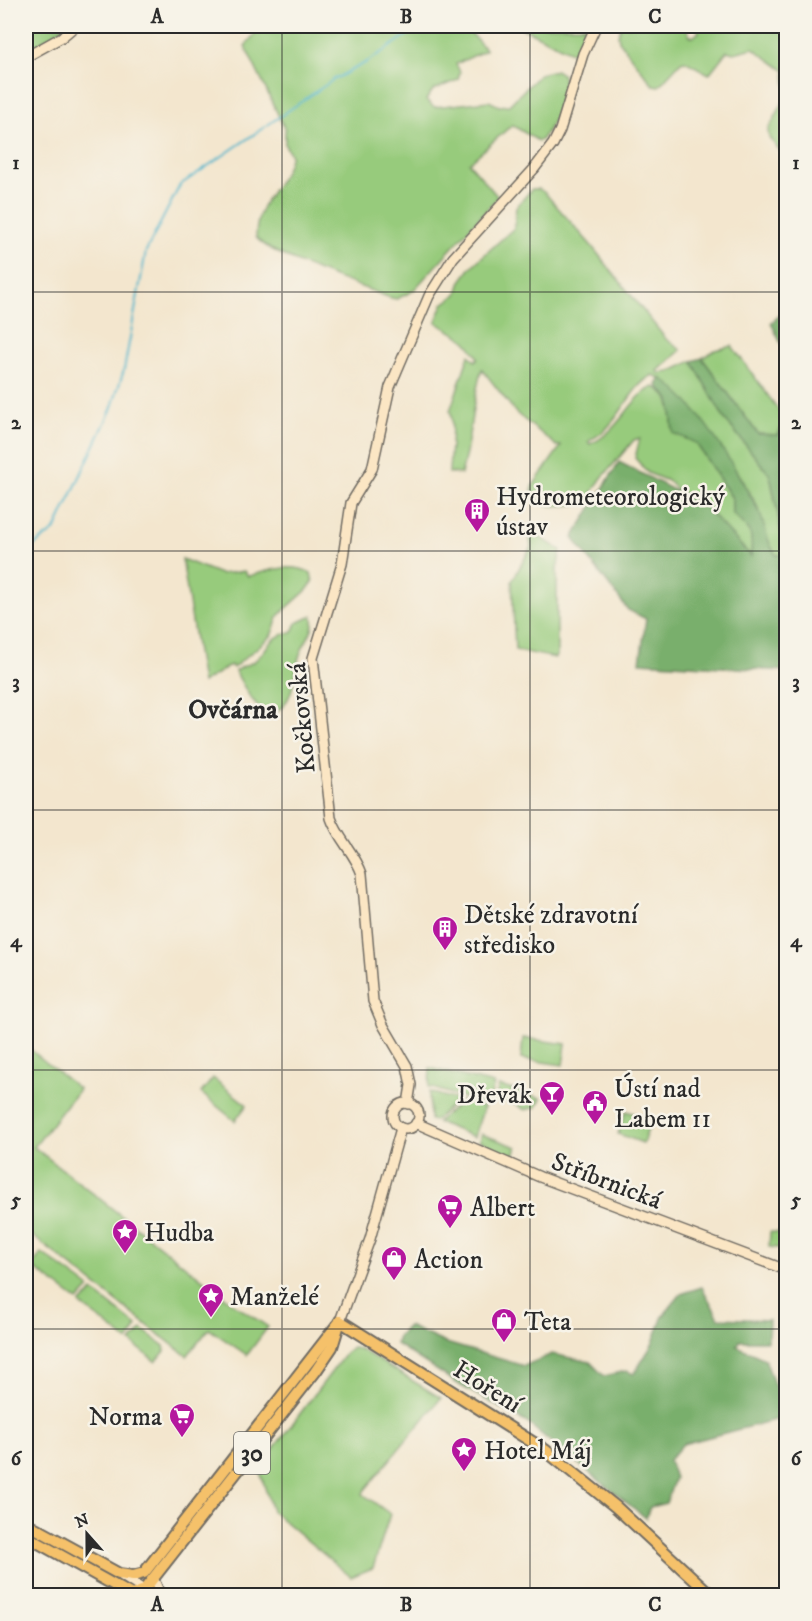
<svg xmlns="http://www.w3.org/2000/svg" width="812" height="1621" viewBox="0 0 812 1621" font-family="'IM FELL DW Pica',serif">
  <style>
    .green { fill: #97cb7c; stroke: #617b54; stroke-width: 1.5 }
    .forest { fill: #79af6c; stroke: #526d4c; stroke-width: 1.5 }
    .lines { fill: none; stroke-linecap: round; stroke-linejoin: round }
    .stream { stroke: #4db5cc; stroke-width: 2 }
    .secondary-casing { stroke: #716c64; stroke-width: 12 }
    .primary-casing { stroke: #716c64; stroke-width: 14 }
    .secondary { stroke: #fbe6c4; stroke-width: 9 }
    .primary { stroke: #f5c16b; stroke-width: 10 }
    .grid { fill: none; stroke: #2b2b2b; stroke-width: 1.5; stroke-opacity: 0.55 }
    .labels { text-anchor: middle; stroke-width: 5; stroke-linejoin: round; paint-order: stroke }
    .shield { fill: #f7f3e8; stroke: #686764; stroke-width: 1.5 }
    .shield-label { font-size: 24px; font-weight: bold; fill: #2b2b2b }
    .poi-label { font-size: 26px; fill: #2b2b2b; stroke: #f7f3e8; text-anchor: start }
    .street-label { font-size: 26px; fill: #2b2b2b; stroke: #f7f3e8 }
    .neighbourhood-label { font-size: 27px; font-weight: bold; fill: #2b2b2b; stroke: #f7f3e8 }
    .neatline { fill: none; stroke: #2b2b2b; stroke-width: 2 }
    .grid-label { font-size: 20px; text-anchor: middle; font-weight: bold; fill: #2b2b2b }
  </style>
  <rect width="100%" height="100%" fill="#f7f3e8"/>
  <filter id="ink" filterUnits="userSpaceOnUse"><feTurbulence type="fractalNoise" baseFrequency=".0167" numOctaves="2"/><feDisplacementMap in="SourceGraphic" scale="12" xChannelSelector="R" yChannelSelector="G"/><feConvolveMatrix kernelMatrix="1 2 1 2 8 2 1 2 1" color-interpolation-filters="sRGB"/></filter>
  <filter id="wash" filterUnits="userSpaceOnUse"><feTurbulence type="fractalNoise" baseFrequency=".008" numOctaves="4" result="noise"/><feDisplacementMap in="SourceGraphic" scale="24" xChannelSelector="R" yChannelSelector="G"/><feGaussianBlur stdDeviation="1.35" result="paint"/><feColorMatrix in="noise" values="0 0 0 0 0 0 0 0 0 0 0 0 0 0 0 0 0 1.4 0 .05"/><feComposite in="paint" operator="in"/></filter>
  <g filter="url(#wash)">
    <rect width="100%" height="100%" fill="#f3e6ce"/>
    <!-- green -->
    <g class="green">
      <polygon points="26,26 67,26 26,53"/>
      <path d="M 261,26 L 465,26 L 486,50 L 456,64 L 460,72 L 458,80 L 433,90 L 426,100 L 434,107 L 489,101 L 499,106 L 509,105 L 540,74 L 556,70 L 563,75 C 566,96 554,124 541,140 L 538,141 L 512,125 L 469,163 L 498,197 L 413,291 L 397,299 L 391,298 C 366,288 268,256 256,237 C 257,195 283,190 291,155 L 285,145 L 285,129 L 245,46 Z"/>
      <polygon points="518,26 587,26 573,53"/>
      <polygon points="621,26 686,26 689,35 693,37 699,32 696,26 786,26 786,88 785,71 753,48 734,53 727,51 709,74 685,61 681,62 659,86 653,85 619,41 618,35"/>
      <polygon points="786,97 786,166 783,154 769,138 768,130"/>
      <path d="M 532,189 L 539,189 L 545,193 L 590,244 L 666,339 L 681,350 L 658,371 L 659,373 L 670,372 L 692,361 L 724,418 L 770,475 L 786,555 C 780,557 774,555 770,550 C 762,540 764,522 759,510 C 744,479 683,386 653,375 C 633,385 623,412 607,428 C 602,434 594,437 588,442 L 590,444 C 620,432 630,396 654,387 C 673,394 671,414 673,432 L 696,443 L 732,498 L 732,513 C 746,529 758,531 751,556 L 699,501 L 676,489 L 670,482 L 648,473 L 635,458 L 640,438 L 634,440 L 601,479 L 585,504 C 568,504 533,515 532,487 L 561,446 L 557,446 L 516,413 L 482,369 C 471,403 471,440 461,474 L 449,473 C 449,460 455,418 450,411 L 469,355 L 475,361 L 478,358 C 462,332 458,338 436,322 L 443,304 L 457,294 L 461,281 L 472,266 L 514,228 L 516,207 Z"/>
      <polygon points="732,346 783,416 784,425 777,435 758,434 702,358 715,350"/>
      <polygon points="529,531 561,550 557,569 557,654 555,658 515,650 512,581 531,547"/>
      <path d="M 182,559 L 220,574 L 244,571 L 248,576 C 268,571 291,562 311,573 L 313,582 L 307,590 L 279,615 L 271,636 L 233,668 L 231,665 L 202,683 Z"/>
      <path d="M 312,616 C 318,626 303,644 300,654 C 293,674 296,710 266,715 L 250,697 L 235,671 C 241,667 247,665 253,662 C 267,653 268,634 292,633 L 297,623 Z"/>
      <polygon points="523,1038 566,1044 563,1065 521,1059"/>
      <polygon points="26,1046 79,1089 34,1147 231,1302 268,1327 247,1355 209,1329 187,1356 26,1231"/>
      <polygon points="430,1068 494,1084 488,1105 429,1087"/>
      <polygon points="213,1078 247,1105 235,1121 201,1093"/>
      <polygon points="499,1086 541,1098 537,1107 525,1110 517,1105 495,1099"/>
      <polygon points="429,1092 458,1100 434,1121 430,1120"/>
      <polygon points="462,1101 484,1107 474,1137 437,1122"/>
      <polygon points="626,1111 652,1119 643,1143 618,1134"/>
      <polygon points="481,1134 517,1147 514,1156 479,1141"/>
      <polygon points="770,1232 786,1233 786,1249 769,1247"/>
      <polygon points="42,1253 90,1288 78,1301 31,1266"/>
      <polygon points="93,1291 137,1326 128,1341 80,1304"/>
      <polygon points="142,1329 164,1346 165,1351 156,1362 131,1342"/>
      <polygon points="352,1348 360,1349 441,1398 364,1491 363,1494 390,1514 373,1568 351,1577 272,1511 259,1468 345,1354"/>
    </g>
    <!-- forest -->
    <g class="forest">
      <polygon points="786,310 786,354 771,323"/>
      <path d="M 702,358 L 758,434 L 777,435 L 784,425 L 781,413 L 786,411 L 786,671 L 640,662 L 646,619 L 628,610 L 573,538 L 619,462 L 703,505 L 751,556 C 753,527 749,532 732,513 L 732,498 L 696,443 L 673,433 L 670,400 L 657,385 L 661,378 C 697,402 736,469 757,508 C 767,524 763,536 776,555 L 786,555 L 770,475 L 724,418 L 692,361 Z"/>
      <polygon points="702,1287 719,1318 769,1320 768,1341 740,1341 737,1346 765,1359 786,1417 683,1444 669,1460 675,1478 666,1503 650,1507 646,1518 526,1422 461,1386 396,1344 398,1336 408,1326 443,1342 524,1366 552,1354 590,1362 604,1376 626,1371 634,1374 652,1345 663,1316 681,1294"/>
    </g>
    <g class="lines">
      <!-- stream -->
      <polyline class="stream" points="33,546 55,530 111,410 124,370 146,251 180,185 333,80 367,62 421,26"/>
    </g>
  </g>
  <g filter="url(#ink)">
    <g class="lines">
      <defs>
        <g id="secondary">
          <polyline points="26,57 62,37 75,26"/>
          <circle cx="406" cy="1116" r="13"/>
          <path d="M 408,1104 L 411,1085 L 407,1066 L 383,1025 L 373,1001 L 362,874 C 355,853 338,839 331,818 L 313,658 L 342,564 L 351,503 L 372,469 L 390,387 L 429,296 L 453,258 L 534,169 L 553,144 L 560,130 L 583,54 L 596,26"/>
          <polyline points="416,1123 540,1177 786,1270"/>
          <polyline points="340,1321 370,1239 401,1128"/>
          <polyline points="122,1576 153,1596"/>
          <polyline points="154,1580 161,1596"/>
        </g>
        <g id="primary">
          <polyline points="340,1321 545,1450 616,1507 712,1596"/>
          <polyline points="26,1523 119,1574 133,1576 144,1573 338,1324"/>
          <polyline points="26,1536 132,1595 144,1590 315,1372 332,1347 340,1321"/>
        </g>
      </defs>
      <!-- secondary casing -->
      <use href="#secondary" class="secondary-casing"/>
      <!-- primary casing -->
      <use href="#primary" class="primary-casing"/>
      <!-- secondary -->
      <use href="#secondary" class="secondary"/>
      <!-- primary -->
      <use href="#primary" class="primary"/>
    </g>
  </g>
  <!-- grid -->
  <path class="grid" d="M 282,26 L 282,1596M 530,26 L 530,1596M 26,292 L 786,292M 26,551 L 786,551M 26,810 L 786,810M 26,1070 L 786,1070M 26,1329 L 786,1329"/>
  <!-- icons -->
  <defs>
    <symbol id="building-pin" viewBox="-11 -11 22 30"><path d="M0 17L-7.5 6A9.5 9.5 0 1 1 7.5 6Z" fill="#b5179e" stroke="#f7f3e8"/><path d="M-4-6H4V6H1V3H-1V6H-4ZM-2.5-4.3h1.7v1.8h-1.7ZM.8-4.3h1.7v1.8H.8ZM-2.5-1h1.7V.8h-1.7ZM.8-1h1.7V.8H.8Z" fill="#fff"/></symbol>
    <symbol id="bar-pin" viewBox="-11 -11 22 30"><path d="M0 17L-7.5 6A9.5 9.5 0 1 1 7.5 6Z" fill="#b5179e" stroke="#f7f3e8"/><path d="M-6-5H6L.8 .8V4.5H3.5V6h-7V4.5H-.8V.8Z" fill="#fff"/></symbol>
    <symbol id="civic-pin" viewBox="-11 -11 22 30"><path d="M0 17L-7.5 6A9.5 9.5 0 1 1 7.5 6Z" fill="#b5179e" stroke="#f7f3e8"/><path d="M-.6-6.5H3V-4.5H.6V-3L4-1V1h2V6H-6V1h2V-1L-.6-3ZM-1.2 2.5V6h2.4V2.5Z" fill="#fff"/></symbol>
    <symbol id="supermarket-pin" viewBox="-11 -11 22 30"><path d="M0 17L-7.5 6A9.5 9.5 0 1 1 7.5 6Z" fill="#b5179e" stroke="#f7f3e8"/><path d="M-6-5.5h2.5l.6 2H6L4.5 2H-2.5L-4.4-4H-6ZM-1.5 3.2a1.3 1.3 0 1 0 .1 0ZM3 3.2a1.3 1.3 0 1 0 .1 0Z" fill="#fff"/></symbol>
    <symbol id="sight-pin" viewBox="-11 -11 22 30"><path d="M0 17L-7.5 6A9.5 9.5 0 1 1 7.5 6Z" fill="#b5179e" stroke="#f7f3e8"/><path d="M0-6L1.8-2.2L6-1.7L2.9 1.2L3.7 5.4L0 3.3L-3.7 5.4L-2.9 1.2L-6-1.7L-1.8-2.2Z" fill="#fff"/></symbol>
    <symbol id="shop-pin" viewBox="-11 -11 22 30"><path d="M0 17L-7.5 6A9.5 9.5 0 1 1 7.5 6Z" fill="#b5179e" stroke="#f7f3e8"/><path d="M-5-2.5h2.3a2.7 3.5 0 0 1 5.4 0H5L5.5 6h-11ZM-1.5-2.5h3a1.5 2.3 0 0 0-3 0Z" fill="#fff"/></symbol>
  </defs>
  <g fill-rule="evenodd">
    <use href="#building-pin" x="462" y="496" width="30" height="40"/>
    <use href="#building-pin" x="430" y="914" width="30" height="40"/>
    <use href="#bar-pin" x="537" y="1079" width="30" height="40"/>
    <use href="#civic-pin" x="580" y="1088" width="30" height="40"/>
    <use href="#supermarket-pin" x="435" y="1192" width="30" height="40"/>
    <use href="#sight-pin" x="110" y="1217" width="30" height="40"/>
    <use href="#shop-pin" x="379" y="1244" width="30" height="40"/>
    <use href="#sight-pin" x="196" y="1281" width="30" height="40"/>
    <use href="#shop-pin" x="489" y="1306" width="30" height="40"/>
    <use href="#supermarket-pin" x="167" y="1401" width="30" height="40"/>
    <use href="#sight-pin" x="449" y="1435" width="30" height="40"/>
  </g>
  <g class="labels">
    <!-- shield labels -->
    <rect class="shield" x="234" y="1432" width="36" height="42" rx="4.5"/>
    <g class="shield-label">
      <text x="252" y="1461">30</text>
    </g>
    <!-- poi labels -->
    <g class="poi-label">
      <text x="496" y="505">Hydrometeorologický<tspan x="496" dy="30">ústav</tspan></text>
      <text x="464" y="923">Dětské zdravotní<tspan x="464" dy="30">středisko</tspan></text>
      <text x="614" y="1097">Ústí nad<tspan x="614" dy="30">Labem 11</tspan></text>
      <text x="532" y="1103" text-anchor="end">Dřevák</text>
      <text x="470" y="1216">Albert</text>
      <text x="144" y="1241">Hudba</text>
      <text x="414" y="1268">Action</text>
      <text x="230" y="1305">Manželé</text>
      <text x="524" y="1330">Teta</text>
      <text x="162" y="1425" text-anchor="end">Norma</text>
      <text x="484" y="1459">Hotel Máj</text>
    </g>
    <!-- street labels -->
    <g class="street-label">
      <text transform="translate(301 718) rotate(-95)" y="9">Kočkovská</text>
      <text transform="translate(607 1180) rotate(21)" y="9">Stříbrnická</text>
      <text transform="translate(488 1386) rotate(32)" y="9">Hoření</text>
    </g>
    <!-- neighbourhood labels -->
    <g class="neighbourhood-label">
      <text x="233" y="718">Ovčárna</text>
    </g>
  </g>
  <!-- margin -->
  <rect width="812" height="1621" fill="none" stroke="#f7f3e8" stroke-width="66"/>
  <!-- north arrow -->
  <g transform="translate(87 1534) rotate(339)" stroke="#f7f3e8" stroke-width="4.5" paint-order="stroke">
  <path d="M0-4.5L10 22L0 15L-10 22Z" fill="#2b2b2b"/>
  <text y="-9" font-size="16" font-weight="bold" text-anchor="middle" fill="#2b2b2b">N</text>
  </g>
  <rect x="33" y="33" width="746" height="1555" class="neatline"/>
  <g class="grid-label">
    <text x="157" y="23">A</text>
    <text x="406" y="23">B</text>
    <text x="655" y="23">C</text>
    <text x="16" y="169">1</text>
    <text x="796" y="169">1</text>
    <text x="16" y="429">2</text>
    <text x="796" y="429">2</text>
    <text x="16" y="688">3</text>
    <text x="796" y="688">3</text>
    <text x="16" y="947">4</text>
    <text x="796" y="947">4</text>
    <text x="16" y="1206">5</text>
    <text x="796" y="1206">5</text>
    <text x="16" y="1465">6</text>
    <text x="796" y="1465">6</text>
    <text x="157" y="1611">A</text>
    <text x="406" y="1611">B</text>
    <text x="655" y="1611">C</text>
  </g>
</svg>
